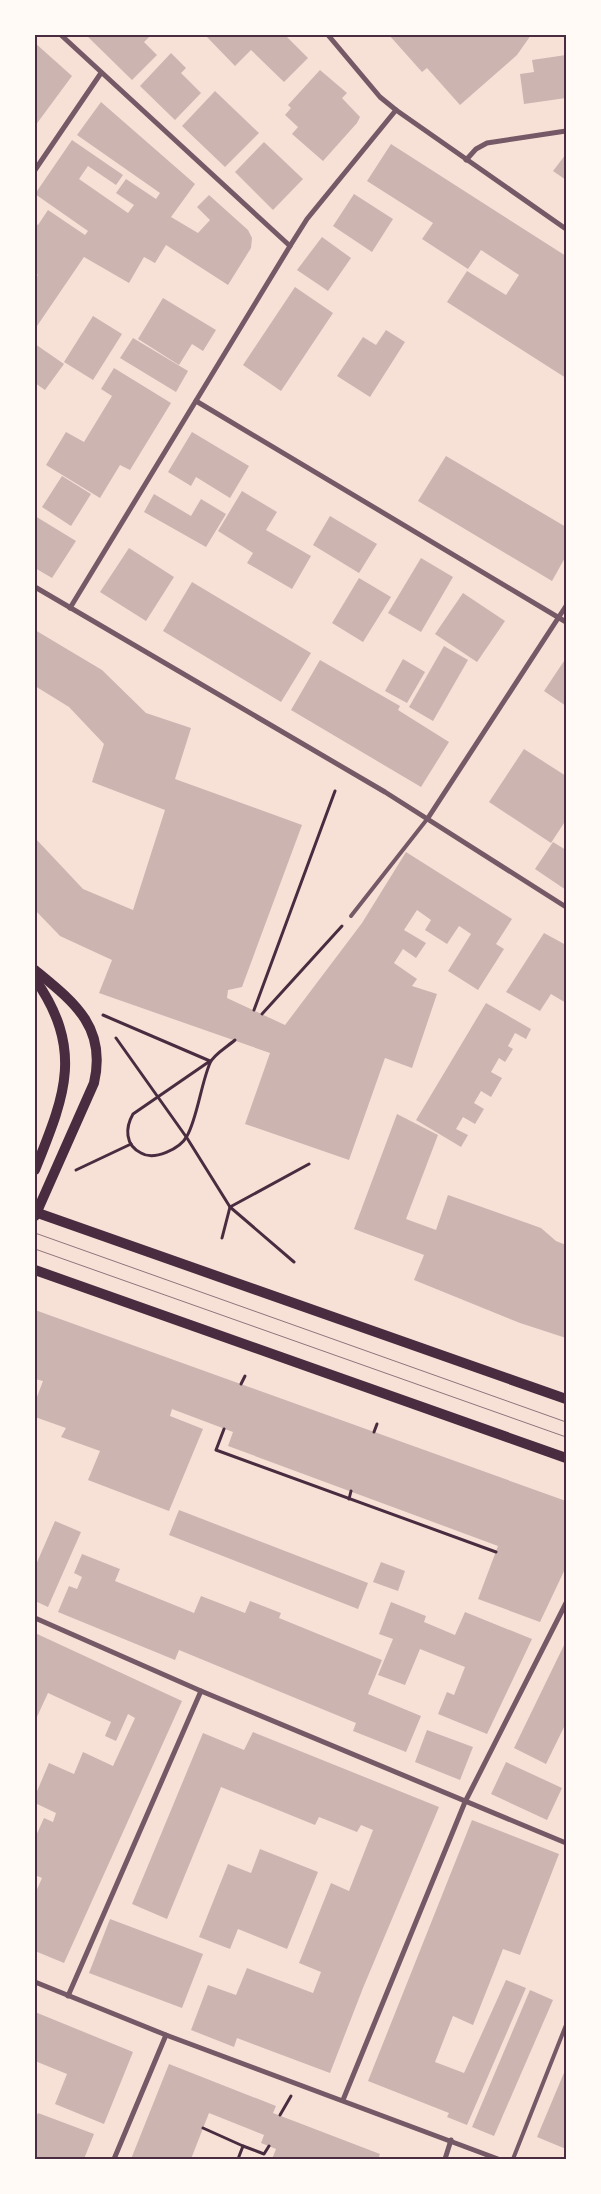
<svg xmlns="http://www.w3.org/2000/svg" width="601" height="2194" viewBox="0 0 601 2194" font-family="Arial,sans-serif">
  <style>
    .building { fill: #ccb4b1 }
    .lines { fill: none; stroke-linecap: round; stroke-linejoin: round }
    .path { stroke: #4a2c40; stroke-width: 3 }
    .service { stroke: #755966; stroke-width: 4 }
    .minor { stroke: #755966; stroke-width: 5 }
    .secondary { stroke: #4a2c40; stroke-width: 10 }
    .tram { stroke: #8f747c; stroke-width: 1 }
    .neatline { fill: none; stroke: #4a2c40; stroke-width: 2 }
  </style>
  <rect width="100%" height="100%" fill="#f7e1d7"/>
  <!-- building -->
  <g class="building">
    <polygon points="86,35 151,35 144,42 157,55 132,80"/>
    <polygon points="205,35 285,35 308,58 284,82 251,50 235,66"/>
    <polygon points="389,35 531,35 517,55 460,105 427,68 422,72"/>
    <polygon points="35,43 72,76 35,126"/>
    <polygon points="171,53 186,68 181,73 201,93 175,120 140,86"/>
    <polygon points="566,55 566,98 524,104 520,74 534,72 532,60"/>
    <polygon points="320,70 347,93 342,98 360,117 357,123 323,161 292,134 298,127 285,115 291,108 288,105"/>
    <polygon points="215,91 259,133 225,167 182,126"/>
    <polygon points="101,102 195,184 171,217 198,233 210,220 197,207 209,195 248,230 252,238 251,248 228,285 166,245 155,263 144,257 129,283 84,257 35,329 35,278 38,275 35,273 35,223 38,225 48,210 85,235 88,231 35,194 72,140 123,175 116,185 88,166 79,179 128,213 134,205 116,193 126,179 156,199 160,193 77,135"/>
    <polygon points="264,142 303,179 273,210 235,172"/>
    <polygon points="391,144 566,256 566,378 447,302 467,271 506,295 519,275 481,250 468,269 422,239 433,223 367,181"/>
    <polygon points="566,154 566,180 553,171"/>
    <polygon points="354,194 393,219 372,252 333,226"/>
    <polygon points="322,237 351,258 328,291 297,270"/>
    <polygon points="295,287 333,313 281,391 243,365"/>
    <polygon points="163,298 216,330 203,351 192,344 179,365 138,339"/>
    <polygon points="93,316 122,334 93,380 64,362"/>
    <polygon points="386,330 405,342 370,397 337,376 363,337 376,345"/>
    <polygon points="133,338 188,371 176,392 120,358"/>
    <polygon points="35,344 64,364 45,390 35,383"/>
    <polygon points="114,368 171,403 130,470 120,465 100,498 46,465 66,432 84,442 112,396 101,389"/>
    <polygon points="192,432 249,466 230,498 196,477 191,486 168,472"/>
    <polygon points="446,456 566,527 566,556 552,581 418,501"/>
    <polygon points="62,476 91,494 71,526 42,507"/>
    <polygon points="242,491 277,512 266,530 311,556 292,589 247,563 253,553 218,531"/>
    <polygon points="154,494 191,516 201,499 226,514 206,547 144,512"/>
    <polygon points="35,516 76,541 52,578 35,568"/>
    <polygon points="330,516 377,544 359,573 313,545"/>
    <polygon points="129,548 174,577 146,621 100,592"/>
    <polygon points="421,558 453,577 421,632 388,613"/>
    <polygon points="359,578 391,597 363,642 332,623"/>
    <polygon points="192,582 311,653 281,702 163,631"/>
    <polygon points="463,593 505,621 477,662 435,634"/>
    <polygon points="35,630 102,670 146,713 191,728 175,779 302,825 242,987 228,990 227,998 285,1025 362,923 406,852 512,919 496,944 504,949 478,990 448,971 471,934 459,926 447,944 425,930 431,920 417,910 404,930 426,943 416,958 403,949 394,963 417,979 412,986 437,994 412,1068 385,1058 349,1160 245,1124 270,1053 99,993 112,960 60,936 35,910 35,838 83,889 133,910 165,810 92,782 104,744 69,707 35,686"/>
    <polygon points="444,646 468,660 433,721 409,707"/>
    <polygon points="566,658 566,706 544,691"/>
    <polygon points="403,659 425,672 407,703 385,691"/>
    <polygon points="320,660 400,706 398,710 449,742 421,787 291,710"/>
    <polygon points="524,749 566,776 566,820 551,843 489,802"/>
    <polygon points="553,842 566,850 566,890 535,869"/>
    <polygon points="544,933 566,945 566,1003 551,994 540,1011 506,992"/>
    <polygon points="486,1003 531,1029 526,1039 515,1033 508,1046 513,1049 505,1062 499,1058 491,1072 502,1078 491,1097 481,1091 474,1103 484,1109 475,1124 463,1117 456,1129 468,1135 461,1147 416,1120"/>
    <polygon points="397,1114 438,1135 406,1219 436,1230 448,1195 541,1228 556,1241 566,1245 566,1338 520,1323 414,1280 424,1255 354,1229"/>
    <polygon points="35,1310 566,1501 566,1567 540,1622 478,1599 498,1546 228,1446 233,1432 172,1409 170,1416 203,1429 169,1511 88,1480 100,1451 61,1437 66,1428 35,1417 35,1402 43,1381 35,1379"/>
    <polygon points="179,1510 368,1583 358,1609 169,1535"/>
    <polygon points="55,1521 81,1532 48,1607 35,1601 35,1567"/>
    <polygon points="82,1554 120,1569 115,1581 194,1613 201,1596 245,1613 250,1601 281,1613 279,1618 382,1660 368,1694 421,1716 406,1752 353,1731 356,1723 179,1650 175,1660 58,1612 69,1586 77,1589 82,1577 74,1573"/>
    <polygon points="381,1562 405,1571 398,1591 373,1582"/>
    <polygon points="391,1602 426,1616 424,1622 455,1635 465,1612 532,1639 487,1734 438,1714 447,1692 454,1695 465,1667 420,1649 405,1685 378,1675 393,1639 379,1634"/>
    <polygon points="35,1633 182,1701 64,1963 35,1951 35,1894 42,1878 35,1875 35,1838 44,1818 53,1822 56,1813 35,1803 35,1796 49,1763 74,1774 83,1752 113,1766 135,1718 128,1714 116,1741 105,1736 111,1722 48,1693 35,1721"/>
    <polygon points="566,1641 566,1723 546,1764 514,1748"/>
    <polygon points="427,1730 473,1747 460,1780 415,1762"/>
    <polygon points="253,1732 439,1807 363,1988 330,2073 237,2038 234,2047 191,2030 208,1985 236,1995 247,1968 313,1993 321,1972 299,1963 331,1883 349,1891 373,1830 361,1825 357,1832 319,1817 315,1825 221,1787 167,1919 132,1904 203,1733 244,1750"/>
    <polygon points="506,1762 562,1788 547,1820 491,1794"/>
    <polygon points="472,1820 559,1854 520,1955 503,1949 473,2025 453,2016 435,2062 464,2073 506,1980 526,1988 467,2125 447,2117 449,2113 368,2081"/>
    <polygon points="260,1849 318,1872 287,1949 238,1929 230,1949 199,1937 228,1864 251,1873"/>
    <polygon points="110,1919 203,1954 182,2008 89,1973"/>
    <polygon points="530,1990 553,2000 494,2136 472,2127"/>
    <polygon points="35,2012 133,2052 104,2124 55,2104 67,2074 35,2061"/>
    <polygon points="169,2064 276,2106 273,2113 380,2154 378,2159 272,2159 276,2149 261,2143 264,2135 209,2113 191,2159 131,2159"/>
    <polygon points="566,2068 566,2149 537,2137"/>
    <polygon points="38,2113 94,2134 84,2159 35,2159 35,2120"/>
  </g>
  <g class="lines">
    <!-- path -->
    <g class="path">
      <polyline points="254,1010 335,791"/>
      <polyline points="262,1014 342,926"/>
      <polyline points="103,1015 210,1061"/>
      <polyline points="116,1038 187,1138 230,1207 294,1262"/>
      <path d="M 210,1061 L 133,1114 C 125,1128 125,1145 141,1153 C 154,1161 180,1149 187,1136 C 197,1119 201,1084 210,1063 C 213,1055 227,1047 235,1040"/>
      <polyline points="76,1170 131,1144"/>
      <polyline points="222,1238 230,1207 309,1164"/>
      <polyline points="241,1384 245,1376"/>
      <polyline points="224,1429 216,1450 496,1552"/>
      <polyline points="374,1432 377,1424"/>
      <polyline points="349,1499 351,1491"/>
      <polyline points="280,2115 291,2096"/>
      <polyline points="203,2128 243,2146"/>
      <polyline points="238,2159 243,2146 264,2154 269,2146"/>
    </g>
    <!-- service -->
    <g class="service">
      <polyline points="351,916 428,818"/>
      <polyline points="513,2159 566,2025"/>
    </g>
    <!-- minor -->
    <g class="minor">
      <polyline points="61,35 290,246"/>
      <polyline points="328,35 380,97 396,110 566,229"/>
      <polyline points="466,160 476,149 487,143 566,131"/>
      <polyline points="35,170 101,73"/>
      <polyline points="196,401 566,622"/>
      <polyline points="35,587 385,792 566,907"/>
      <polyline points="70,608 290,246 307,219 396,110"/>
      <polyline points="428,818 566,606"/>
      <polyline points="35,1618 201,1691 566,1843"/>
      <polyline points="35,1982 166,2035 498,2159"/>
      <polyline points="68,1996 201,1691"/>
      <polyline points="343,2100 465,1802 566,1603"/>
      <polyline points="114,2159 166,2035"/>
      <polyline points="445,2159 451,2140"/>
    </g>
    <!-- secondary -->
    <g class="secondary">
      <path d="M 35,970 C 74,1002 107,1027 94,1083 L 35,1216"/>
      <path d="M 35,979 C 85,1051 64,1097 35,1170"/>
      <polyline points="35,1212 566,1399"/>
      <polyline points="35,1270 566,1458"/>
    </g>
    <!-- tram -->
    <g class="tram">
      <polyline points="35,1233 566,1422"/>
      <polyline points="35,1249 566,1437"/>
    </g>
  </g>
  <!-- border -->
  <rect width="601" height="2194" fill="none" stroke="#fffaf5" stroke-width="72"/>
  <rect x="36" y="36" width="529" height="2122" class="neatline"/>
</svg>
